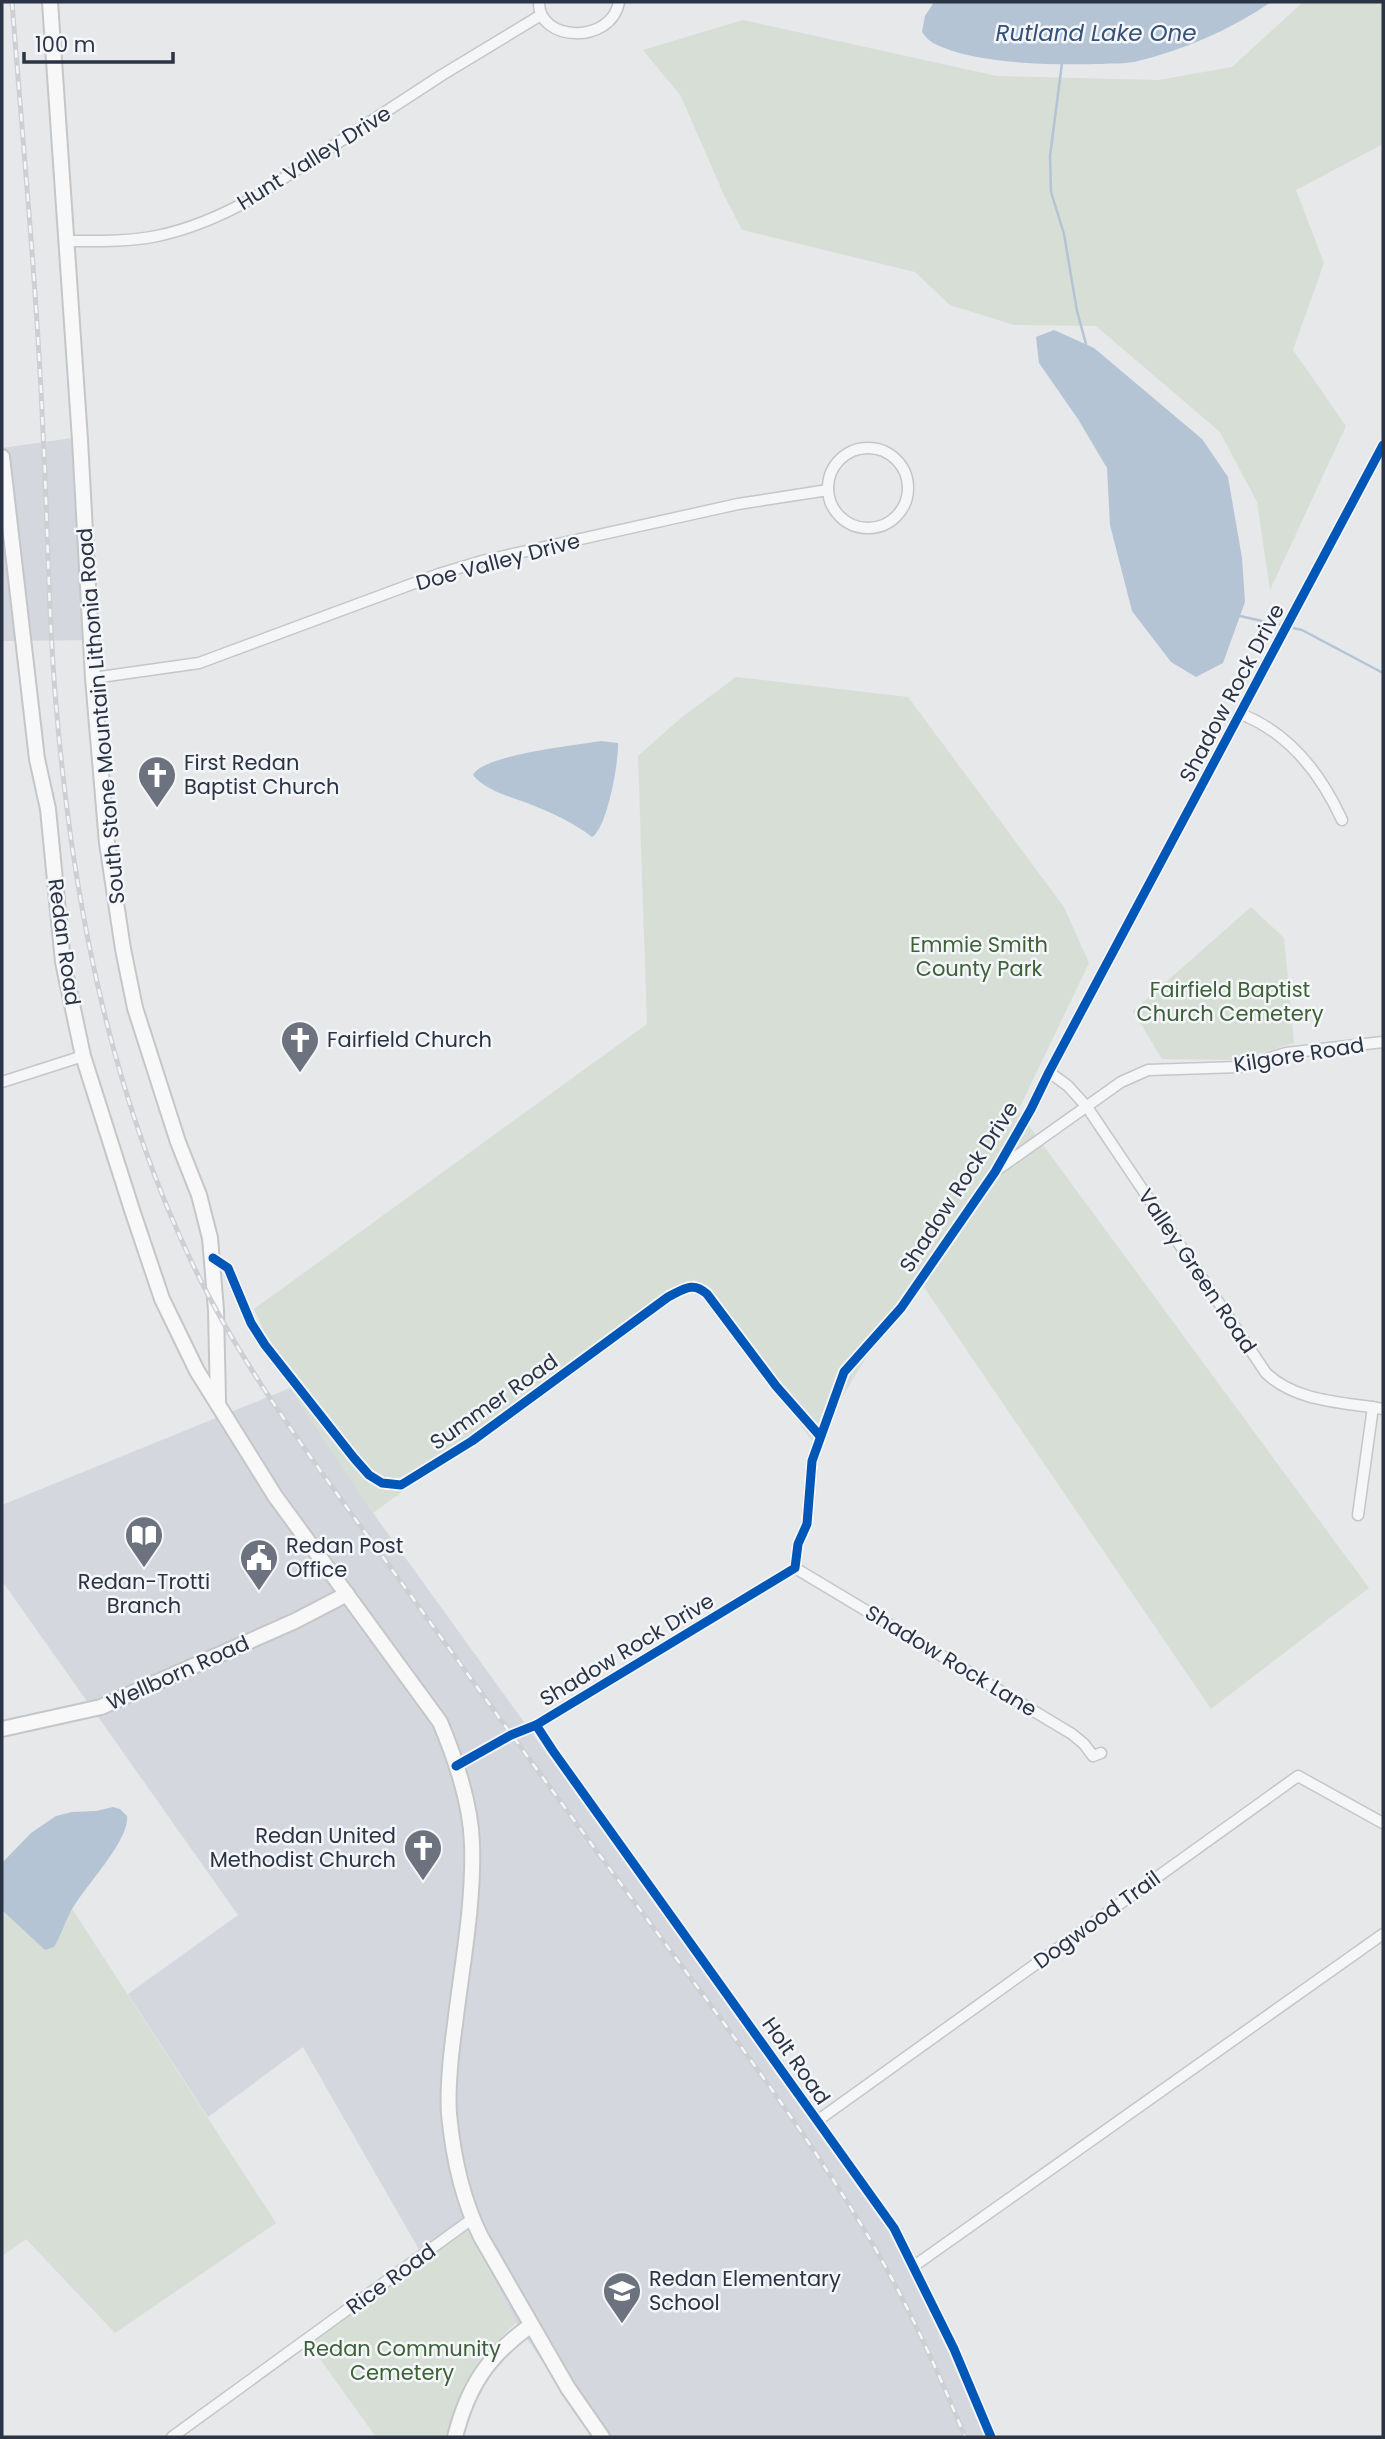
<svg xmlns="http://www.w3.org/2000/svg" width="1385" height="2439" viewBox="0 0 1385 2439" font-family="Poppins,sans-serif">
  <style>
    .built { fill: #d4d7dd }
    .green { fill: #d6ded6 }
    .water { fill: #b4c4d5 }
    .lines { fill: none; stroke-linecap: round; stroke-linejoin: round }
    .stream { stroke: #b4c4d5; stroke-width: 2.5 }
    .street-casing { stroke: #c4c6c8; stroke-width: 13 }
    .secondary-casing { stroke: #c4c6c8; stroke-width: 18 }
    .street { stroke: #f5f6f7; stroke-width: 10 }
    .secondary { stroke: #f8f8f8; stroke-width: 14 }
    .rail-casing { stroke: #cecfd2; stroke-width: 5 }
    .rail { stroke: #f4f6f9; stroke-width: 2.5; stroke-dasharray: 8; stroke-linecap: butt }
    .cycleway-casing { stroke: #f4f6f9; stroke-width: 13 }
    .cycleway { stroke: #0057b8; stroke-width: 9 }
    .labels { text-anchor: middle; stroke-width: 5; stroke-linejoin: round; paint-order: stroke }
    .street-label { font-size: 21px; fill: #2b3445; stroke: #f4f6f9 }
    .poi-label { font-size: 21px; fill: #2b3445; stroke: #f4f6f9; text-anchor: start }
    .park-label { font-size: 21px; fill: #3f6138; stroke: #f4f6f9 }
    .water-label { font-size: 23px; font-style: italic; fill: #34527a; stroke: #f4f6f9 }
  </style>
  <rect width="100%" height="100%" fill="#e6e8ea"/>
  <!-- built -->
  <g class="built">
    <polygon points="79,437 96,640 2,641 2,448"/>
    <polygon points="290,1388 373,1513 892,2232 971,2389 990,2437 595,2437 516,2323 468,2229 425,2260 303,2047 208,2117 128,1994 238,1915 2,1581 2,1505"/>
  </g>
  <!-- green -->
  <g class="green">
    <polygon points="1303,2 1383,2 1383,144 1296,190 1324,263 1293,350 1346,426 1270,590 1257,502 1220,432 1096,326 1014,325 950,305 915,272 742,230 723,193 681,96 643,50 743,20 997,76 1159,80 1232,67"/>
    <polygon points="736,677 908,697 1064,907 1089,963 1018,1111 1369,1588 1211,1709 919,1280 884,1328 814,1443 694,1279 373,1513 290,1388 254,1309 647,1024 638,756 682,717"/>
    <polygon points="1251,907 1284,938 1294,1043 1237,1060 1162,1059 1133,1011"/>
    <polygon points="41,1861 276,2223 115,2333 26,2239 2,2256 2,1887"/>
    <path d="M 467,2229 L 516,2323 C 473,2362 461,2381 447,2437 L 376,2437 L 310,2345 Z"/>
  </g>
  <!-- water -->
  <g class="water">
    <path d="M 934,2 L 1271,2 C 1230,30 1184,50 1134,62 C 1124,64 1113,63 1102,64 C 1054,65 976,65 933,43 C 928,40 925,36 922,32 L 925,16 Z"/>
    <polygon points="1054,330 1094,348 1202,439 1228,477 1242,558 1245,602 1223,663 1196,677 1171,662 1132,611 1110,525 1107,468 1078,419 1039,363 1036,337"/>
    <path d="M 601,741 L 618,743 C 619,761 607,829 592,837 C 573,822 550,812 527,803 C 509,796 486,791 473,775 C 482,755 577,745 601,741 Z"/>
    <path d="M 113,1807 L 120,1809 L 127,1816 C 130,1841 82,1889 70,1913 C 64,1924 61,1936 54,1947 L 45,1950 L 2,1910 L 2,1863 L 31,1833 L 56,1816 L 72,1812 L 96,1811 Z"/>
  </g>
  <g class="lines">
    <!-- stream -->
    <g class="stream">
      <polyline points="1062,63 1050,156 1051,192 1064,234 1077,311 1086,344"/>
      <polyline points="1240,616 1302,630 1383,673"/>
    </g>
    <defs>
      <g id="street">
        <path d="M 539,2 C 538,42 611,45 619,2"/>
        <path d="M 65,241 C 96,241 127,242 157,236 C 191,229 223,215 253,198 L 442,75 L 541,15"/>
        <circle cx="868" cy="488" r="40"/>
        <polyline points="93,678 199,663 439,574 482,561 738,504 828,490"/>
        <path d="M 1241,714 C 1289,733 1321,774 1342,820"/>
        <path d="M 1049,1072 L 1068,1086 L 1087,1107 L 1266,1373 C 1296,1402 1343,1402 1383,1409"/>
        <polyline points="2,1082 83,1056"/>
        <polyline points="997,1170 1121,1082 1148,1070 1239,1067 1286,1053 1383,1042"/>
        <path d="M 213,1258 L 228,1268 L 251,1323 L 265,1345 L 354,1458 L 369,1475 L 382,1483 L 401,1485 L 472,1441 L 668,1297 C 684,1289 693,1281 707,1294 L 776,1386 L 820,1436"/>
        <polyline points="1358,1515 1373,1407"/>
        <polyline points="795,1568 1072,1734 1084,1744 1093,1756 1101,1753"/>
        <polyline points="536,1725 553,1751 894,2228 954,2349 991,2437"/>
        <polyline points="456,1766 511,1735 536,1725 795,1568 798,1544 807,1524 812,1461 844,1372 901,1308 995,1172 1031,1109 1049,1072 1383,445"/>
        <polyline points="817,2121 1298,1776 1383,1823"/>
        <polyline points="914,2266 1383,1934"/>
        <polyline points="172,2437 472,2219"/>
      </g>
      <g id="secondary">
        <polyline points="50,2 80,440 93,678 107,843 123,949 135,1008 178,1142 199,1195 210,1238 216,1310 218,1401"/>
        <path d="M 2,457 L 37,759 L 48,809 L 63,962 L 83,1056 L 132,1210 L 162,1299 L 197,1371 L 275,1496 L 440,1722 C 456,1760 471,1803 472,1844 C 474,1904 462,1965 455,2024 C 451,2053 447,2085 449,2114 C 453,2156 462,2199 481,2237 L 568,2388 L 602,2437"/>
        <polyline points="2,1729 101,1707 295,1621 347,1594"/>
        <path d="M 455,2437 C 468,2386 488,2356 530,2326"/>
      </g>
    </defs>
    <!-- street casing -->
    <use href="#street" class="street-casing"/>
    <!-- secondary casing -->
    <use href="#secondary" class="secondary-casing"/>
    <!-- street -->
    <use href="#street" class="street"/>
    <!-- secondary -->
    <use href="#secondary" class="secondary"/>
    <defs>
      <path id="rail" d="M 12,2 C 23,145 37,290 43,433 C 48,523 48,614 56,704 C 72,897 109,1089 193,1265 C 246,1375 322,1472 393,1571 C 480,1691 567,1812 656,1931 C 728,2029 802,2126 865,2231 C 904,2296 936,2366 965,2437"/>
    </defs>
    <!-- rail casing -->
    <use href="#rail" class="rail-casing"/>
    <!-- rail -->
    <use href="#rail" class="rail"/>
    <defs>
      <g id="cycleway">
        <path d="M 213,1258 L 228,1268 L 251,1323 L 265,1345 L 354,1458 L 369,1475 L 382,1483 L 401,1485 L 472,1441 L 668,1297 C 684,1289 693,1281 707,1294 L 776,1386 L 820,1436"/>
        <polyline points="536,1725 553,1751 894,2228 954,2349 991,2437"/>
        <polyline points="456,1766 511,1735 536,1725 795,1568 798,1544 807,1524 812,1461 844,1372 901,1308 995,1172 1031,1109 1049,1072 1383,445"/>
      </g>
    </defs>
    <!-- cycleway casing -->
    <use href="#cycleway" class="cycleway-casing"/>
    <!-- cycleway -->
    <use href="#cycleway" class="cycleway"/>
  </g>
  <!-- icons -->
  <defs>
    <symbol id="church-pin" viewBox="-11 -11 22 30"><path d="M0 17L-7.5 6A9.5 9.5 0 1 1 7.5 6Z" fill="#6c737f" stroke="#f4f6f9"/><path d="M-1.2-6h2.4v3.5h3.3v2.4h-3.3V6h-2.4V-.1h-3.3v-2.4h3.3Z" fill="#fff"/></symbol>
    <symbol id="library-pin" viewBox="-11 -11 22 30"><path d="M0 17L-7.5 6A9.5 9.5 0 1 1 7.5 6Z" fill="#6c737f" stroke="#f4f6f9"/><path d="M-6-4Q-3-5.5-.7-3.5V5Q-3 3-6 4ZM6-4Q3-5.5 .7-3.5V5Q3 3 6 4Z" fill="#fff"/></symbol>
    <symbol id="civic-pin" viewBox="-11 -11 22 30"><path d="M0 17L-7.5 6A9.5 9.5 0 1 1 7.5 6Z" fill="#6c737f" stroke="#f4f6f9"/><path d="M-.6-6.5H3V-4.5H.6V-3L4-1V1h2V6H-6V1h2V-1L-.6-3ZM-1.2 2.5V6h2.4V2.5Z" fill="#fff"/></symbol>
    <symbol id="school-pin" viewBox="-11 -11 22 30"><path d="M0 17L-7.5 6A9.5 9.5 0 1 1 7.5 6Z" fill="#6c737f" stroke="#f4f6f9"/><path d="M0-5L7-2L0 1L-7-2ZM-4 1L0 2.5L4 1V4Q0 6-4 4Z" fill="#fff"/></symbol>
  </defs>
  <g fill-rule="evenodd">
    <use href="#church-pin" x="135" y="753" width="44" height="60"/>
    <use href="#church-pin" x="278" y="1018" width="44" height="60"/>
    <use href="#library-pin" x="122" y="1513" width="44" height="60"/>
    <use href="#civic-pin" x="237" y="1536" width="44" height="60"/>
    <use href="#church-pin" x="401" y="1826" width="44" height="60"/>
    <use href="#school-pin" x="600" y="2269" width="44" height="60"/>
  </g>
  <g class="labels">
    <!-- street labels -->
    <g class="street-label">
      <text transform="translate(314 158) rotate(-32)" y="7">Hunt Valley Drive</text>
      <text transform="translate(498 562) rotate(-15)" y="7">Doe Valley Drive</text>
      <text transform="translate(1232 693) rotate(-62)" y="7">Shadow Rock Drive</text>
      <text transform="translate(101 716) rotate(-95)" y="7">South Stone Mountain Lithonia Road</text>
      <text transform="translate(64 942) rotate(82)" y="7">Redan Road</text>
      <text transform="translate(1299 1055) rotate(-9)" y="7">Kilgore Road</text>
      <text transform="translate(959 1187) rotate(-57)" y="7">Shadow Rock Drive</text>
      <text transform="translate(1197 1271) rotate(56)" y="7">Valley Green Road</text>
      <text transform="translate(494 1402) rotate(-35)" y="7">Summer Road</text>
      <text transform="translate(627 1650) rotate(-31)" y="7">Shadow Rock Drive</text>
      <text transform="translate(951 1661) rotate(31)" y="7">Shadow Rock Lane</text>
      <text transform="translate(178 1673) rotate(-24)" y="7">Wellborn Road</text>
      <text transform="translate(1097 1920) rotate(-36)" y="7">Dogwood Trail</text>
      <text transform="translate(796 2061) rotate(55)" y="7">Holt Road</text>
      <text transform="translate(391 2279) rotate(-36)" y="7">Rice Road</text>
    </g>
    <!-- poi labels -->
    <g class="poi-label">
      <text x="184" y="770">First Redan<tspan x="184" dy="24">Baptist Church</tspan></text>
      <text x="327" y="1047">Fairfield Church</text>
      <text x="286" y="1553">Redan Post<tspan x="286" dy="24">Office</tspan></text>
      <text x="144" y="1589" text-anchor="middle">Redan-Trotti<tspan x="144" dy="24">Branch</tspan></text>
      <text x="396" y="1843" text-anchor="end">Redan United<tspan x="396" dy="24">Methodist Church</tspan></text>
      <text x="649" y="2286">Redan Elementary<tspan x="649" dy="24">School</tspan></text>
    </g>
    <!-- park labels -->
    <g class="park-label">
      <text x="979" y="952">Emmie Smith<tspan x="979" dy="24">County Park</tspan></text>
      <text x="1230" y="997">Fairfield Baptist<tspan x="1230" dy="24">Church Cemetery</tspan></text>
      <text x="402" y="2356">Redan Community<tspan x="402" dy="24">Cemetery</tspan></text>
    </g>
    <!-- water labels -->
    <g class="water-label">
      <text x="1096" y="41">Rutland Lake One</text>
    </g>
  </g>
  <!-- border -->
  <rect width="1385" height="2439" fill="none" stroke="#2b3445" stroke-width="7"/>
  <!-- scale -->
  <path d="M24 52v10h149v-10" fill="none" stroke="#2b3445" stroke-width="3.5"/>
  <text x="35" y="52" font-size="21" fill="#2b3445" stroke="#f4f6f9" stroke-width="5" paint-order="stroke">100 m</text>
</svg>
